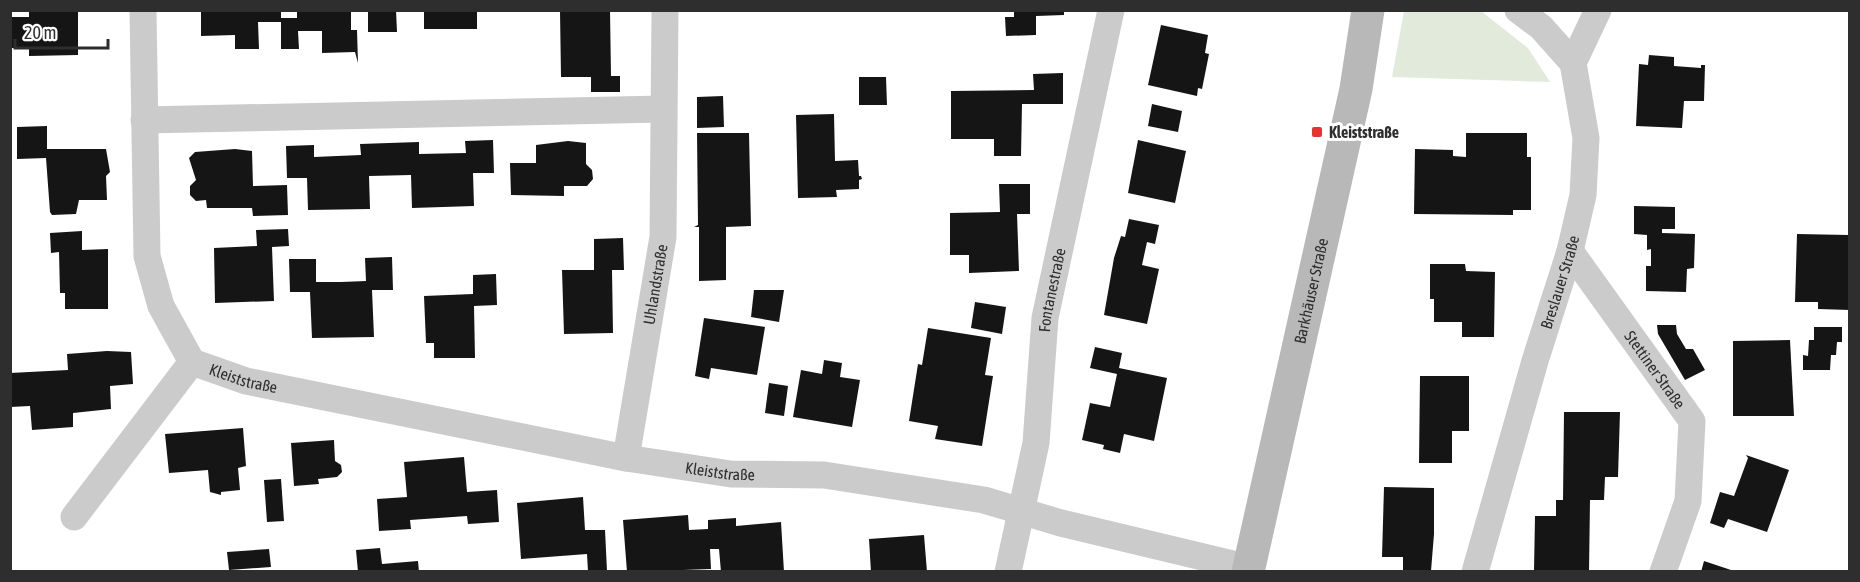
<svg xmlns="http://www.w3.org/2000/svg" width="1860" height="582" viewBox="0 0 1860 582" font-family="'Asap Condensed',sans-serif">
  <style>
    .green { fill: #e2ebdb }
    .building { fill: #151515 }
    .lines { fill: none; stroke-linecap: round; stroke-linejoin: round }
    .street { stroke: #cbcbcb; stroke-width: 27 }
    .secondary { stroke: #b8b8b8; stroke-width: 33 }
    .poi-dot { fill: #e6332e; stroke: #fff; stroke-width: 2 }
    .labels { text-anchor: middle; stroke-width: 6; stroke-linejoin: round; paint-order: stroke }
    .poi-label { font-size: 16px; font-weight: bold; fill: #2e2e2e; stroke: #fff; text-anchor: start }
    .street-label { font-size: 16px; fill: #2e2e2e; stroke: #fff }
  </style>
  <rect width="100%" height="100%" fill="#fff"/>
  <!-- green -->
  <polygon class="green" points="1481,11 1528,48 1550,82 1392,77 1404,11"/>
  <!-- building -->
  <g class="building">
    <polygon points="29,10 78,10 78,55 29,56 29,48 10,48 10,17 29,17"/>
    <polygon points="201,10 281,10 281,18 297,18 297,10 351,10 351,30 357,30 358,63 355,52 322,53 322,31 298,31 299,49 281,49 281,22 258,22 259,49 235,49 235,35 201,36"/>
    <polygon points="368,10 396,10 397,32 368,32"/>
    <rect x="424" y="10" width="53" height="19"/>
    <polygon points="610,10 611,76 620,76 620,92 591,92 591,77 561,77 560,11"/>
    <polygon points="1014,10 1064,10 1064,15 1036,16 1036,35 1006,36 1005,17 1014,17"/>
    <polygon points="1161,25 1208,35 1205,53 1209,54 1202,89 1198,88 1197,96 1148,85"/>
    <polygon points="1649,55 1674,57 1674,66 1701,68 1701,65 1705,65 1704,101 1684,101 1682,128 1636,126 1639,64 1648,65"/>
    <polygon points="1063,73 1063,104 1022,104 1021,156 994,156 994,139 951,139 951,91 1034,90 1033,74"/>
    <polygon points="859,77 886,77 887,105 859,105"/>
    <polygon points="723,96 724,127 697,128 697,97"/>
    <polygon points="1152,104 1182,111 1178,132 1148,126"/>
    <polygon points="834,114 835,161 858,160 859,176 861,176 862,179 859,180 859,189 836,190 837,197 798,198 796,115"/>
    <polygon points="47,126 47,149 106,149 110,172 106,176 107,200 79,200 76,214 52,215 50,212 46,158 17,159 17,127"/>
    <polygon points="697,133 749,133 751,226 726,227 726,280 699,281 699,227 694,227 698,225"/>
    <polygon points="1466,133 1527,133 1527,157 1531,157 1531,210 1513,210 1513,215 1414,214 1415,149 1453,150 1453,156 1466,157"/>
    <polygon points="493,140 494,173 473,173 474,206 412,208 411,175 369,176 370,209 308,210 307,178 287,178 286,146 314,145 314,157 361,155 360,144 389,143 419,142 419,154 466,153 465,141"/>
    <polygon points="1138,140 1186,151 1175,203 1128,193"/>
    <polygon points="568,141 586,143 586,164 592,170 593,179 587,186 564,186 564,196 511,195 510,163 536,163 536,145"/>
    <polygon points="235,149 252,151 253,186 287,185 288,215 253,216 252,208 207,208 206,200 196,201 190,195 190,186 196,180 189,158 195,152"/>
    <polygon points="999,184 1030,184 1030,214 1017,214 1019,271 969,273 969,255 950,255 950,213 1000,212"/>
    <polygon points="1634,206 1675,207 1675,229 1662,229 1662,233 1695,234 1694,268 1687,269 1686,292 1646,291 1646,266 1651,266 1651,249 1647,250 1647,235 1634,234"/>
    <polygon points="1129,219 1159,225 1155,244 1147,242 1142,265 1159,269 1147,324 1104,315 1114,258 1121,236 1125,237"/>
    <polygon points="288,229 289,246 272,247 274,301 215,303 214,248 257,246 256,230"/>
    <polygon points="82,231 82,250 108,249 108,309 65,309 65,293 60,293 59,252 51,253 50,233"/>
    <polygon points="1797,234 1849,235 1850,310 1818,309 1818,302 1795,302"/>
    <polygon points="623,238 624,270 612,270 613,333 564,334 562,270 594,270 594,239"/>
    <polygon points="392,257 393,290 372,290 374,337 312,338 310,292 290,292 289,259 316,259 316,282 341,282 366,281 365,258"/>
    <polygon points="1430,264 1465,264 1466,271 1495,272 1494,337 1462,337 1462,322 1434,322 1434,299 1430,299"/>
    <polygon points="496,274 497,305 474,306 475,358 434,358 434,343 426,343 424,296 473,294 473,275"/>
    <polygon points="754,290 784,290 779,322 751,317"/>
    <polygon points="975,302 1006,307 1002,334 971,328"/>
    <polygon points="704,318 765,327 757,375 711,368 709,379 695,376"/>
    <polygon points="1657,325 1676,325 1677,334 1686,349 1693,349 1705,370 1685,380 1658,334"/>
    <polygon points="1814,327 1842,327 1842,342 1837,342 1836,355 1831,355 1830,370 1803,370 1803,355 1808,356 1809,340 1814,340"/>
    <polygon points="928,328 991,338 985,375 993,376 982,446 935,439 938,426 909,421 918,364 922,365"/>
    <polygon points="1790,340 1794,416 1733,416 1733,341"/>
    <polygon points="1095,347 1122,353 1119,368 1167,378 1154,441 1124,434 1120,453 1103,449 1104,445 1082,440 1090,403 1110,407 1117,374 1090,368"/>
    <polygon points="107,351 131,352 133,384 110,386 111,409 73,413 73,427 32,430 30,406 10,407 10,373 68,370 67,354"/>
    <polygon points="824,360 842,363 840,377 860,380 852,427 793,417 801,370 822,374"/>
    <polygon points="1420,376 1469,376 1469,431 1452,431 1452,463 1419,463"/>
    <polygon points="769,383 788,386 784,416 765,413"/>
    <polygon points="1564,412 1620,412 1618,477 1605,477 1604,500 1590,500 1589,572 1534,571 1535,516 1556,516 1556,500 1563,500"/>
    <polygon points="243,428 246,466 238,468 240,490 221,492 221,495 210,492 208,470 169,473 165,434"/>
    <polygon points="334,440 335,461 341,465 342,472 337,477 318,479 319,484 294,486 291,443"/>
    <polygon points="1746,455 1789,470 1767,532 1728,519 1724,528 1710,523 1720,492 1734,496 1748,458"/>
    <polygon points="464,457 467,492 497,490 499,522 468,524 467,516 410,520 411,529 379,531 377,499 407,497 404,462"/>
    <polygon points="281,479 284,521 267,522 264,480"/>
    <polygon points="1384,487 1434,488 1434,534 1431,571 1403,571 1403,557 1382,557"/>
    <polygon points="583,497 585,530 605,530 607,571 588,572 587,554 521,559 517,503"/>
    <polygon points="688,515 689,530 708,529 708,520 736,518 736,526 781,522 784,572 721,572 719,549 710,549 711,569 627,572 623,520"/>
    <polygon points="924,535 927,572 871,572 869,539"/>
    <polygon points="380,548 382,564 418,561 419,572 358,572 356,550"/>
    <polygon points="269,549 271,567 229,570 227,552"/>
    <polygon points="1704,561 1734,571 1734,572 1701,572"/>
  </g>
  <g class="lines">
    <!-- street -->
    <g class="street">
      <path id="s1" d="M 143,10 L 147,256 L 161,306 L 192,362 L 246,381 L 626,458 L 731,474 L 824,475 L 984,500 L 1061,523 L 1249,568"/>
      <polyline points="1573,63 1598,10"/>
      <polyline points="144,120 663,109"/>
      <path id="s2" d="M 1570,251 L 1692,421 L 1688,501 L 1663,572"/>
      <path id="s3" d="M 626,458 L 663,237 L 665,10"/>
      <polyline points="74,517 192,362"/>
      <path id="s4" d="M 1008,572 L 1036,443 L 1045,318 L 1111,10"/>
      <path id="s5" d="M 1475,572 L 1535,361 L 1570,251 L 1583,195 L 1586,138 L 1573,63 L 1541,27 L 1518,10"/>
    </g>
    <!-- secondary -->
    <path class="secondary" id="s6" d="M 1248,572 L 1356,89 L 1368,10"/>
  </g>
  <!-- markers -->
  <rect class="poi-dot" x="1311" y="126" width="12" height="12" rx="3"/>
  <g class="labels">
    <!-- poi labels -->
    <g class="poi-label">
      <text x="1329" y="138">Kleiststraße</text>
    </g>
    <!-- street labels -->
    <g class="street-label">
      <text dy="6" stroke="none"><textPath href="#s5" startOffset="302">Breslauer Straße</textPath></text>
      <text dy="6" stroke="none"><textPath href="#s3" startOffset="176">Uhlandstraße</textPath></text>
      <text dy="6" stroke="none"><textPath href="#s4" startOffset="286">Fontanestraße</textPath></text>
      <text dy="6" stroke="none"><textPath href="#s6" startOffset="288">Barkhäuser Straße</textPath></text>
      <text dy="6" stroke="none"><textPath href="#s2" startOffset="146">Stettiner Straße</textPath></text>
      <text dy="6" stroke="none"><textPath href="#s1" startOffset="416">Kleiststraße</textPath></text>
      <text dy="6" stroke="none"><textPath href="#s1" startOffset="902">Kleiststraße</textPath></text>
    </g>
  </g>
  <!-- border -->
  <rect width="1860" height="582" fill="none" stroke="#2e2e2e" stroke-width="24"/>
  <!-- scale -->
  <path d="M15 39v9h93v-9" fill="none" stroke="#2e2e2e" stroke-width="3"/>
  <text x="24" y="39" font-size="18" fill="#2e2e2e" stroke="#ffffff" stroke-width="4.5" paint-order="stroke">20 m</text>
</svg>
